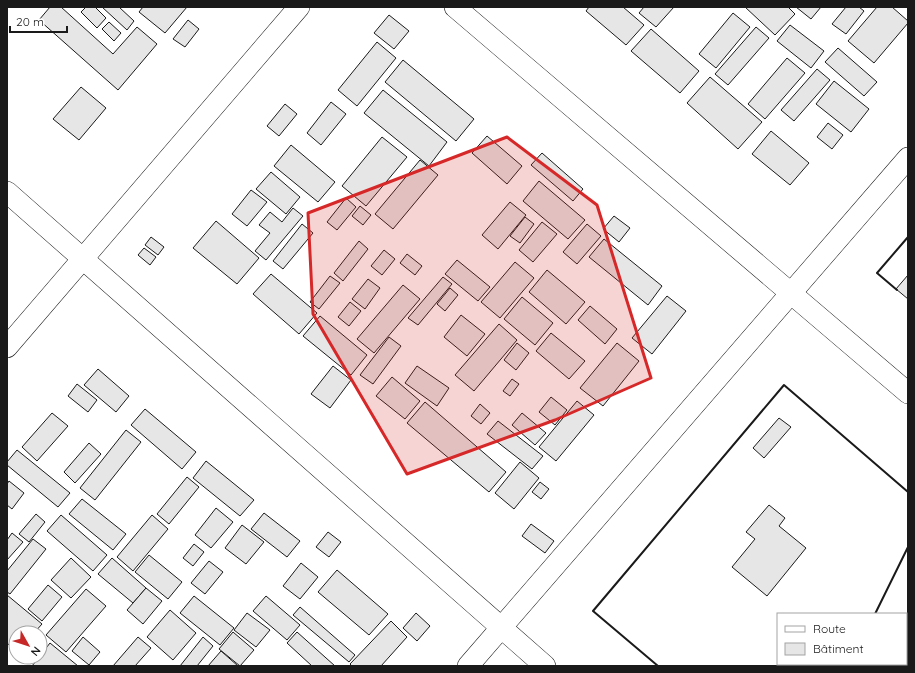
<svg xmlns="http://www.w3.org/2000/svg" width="915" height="673" viewBox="0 0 915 673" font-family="Quicksand,sans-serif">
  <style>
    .building { fill: #e6e6e6; stroke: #1a1a1a }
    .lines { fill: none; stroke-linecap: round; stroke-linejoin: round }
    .minor-casing { stroke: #1a1a1a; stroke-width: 22 }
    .minor { stroke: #fff; stroke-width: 21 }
    .wall { stroke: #1a1a1a; stroke-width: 2 }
    .marked { fill: #d62828; fill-opacity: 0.2; stroke: #d62828; stroke-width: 3; stroke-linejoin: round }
  </style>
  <rect width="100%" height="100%" fill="#fff"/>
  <!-- building -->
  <g class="building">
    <polygon points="50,7 61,7 113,54 137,27 157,44 118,90 39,20"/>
    <polygon points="86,7 95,7 106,18 97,28 81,12"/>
    <polygon points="102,7 119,7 134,21 127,30"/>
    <polygon points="143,7 187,7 165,33 139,12"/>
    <polygon points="589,7 623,7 644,25 626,45 586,11"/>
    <polygon points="644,7 674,7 656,27 639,13"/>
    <polygon points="745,7 788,7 795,14 775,35"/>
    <polygon points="796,7 821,7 811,19"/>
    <polygon points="846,7 859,7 864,11 846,34 832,24"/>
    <polygon points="877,7 892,7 908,21 908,23 874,63 848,41"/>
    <polygon points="733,13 750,27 716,68 699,54"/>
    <polygon points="389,15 409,31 394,49 374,33"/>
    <polygon points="188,20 199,29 185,47 173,39"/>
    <polygon points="109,22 121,33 114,41 102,29"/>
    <polygon points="790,25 824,51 811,68 777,41"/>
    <polygon points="756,27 769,38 728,85 715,74"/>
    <polygon points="651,29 699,71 680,93 631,51"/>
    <polygon points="377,42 396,58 357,106 338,90"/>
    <polygon points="838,48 877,82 864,96 825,62"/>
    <polygon points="787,58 805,73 765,119 748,104"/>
    <polygon points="403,60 474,119 456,141 385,82"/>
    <polygon points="817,69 830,80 794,121 781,110"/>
    <polygon points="710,77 762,122 738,149 687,103"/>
    <polygon points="834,81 869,109 851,132 816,104"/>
    <polygon points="81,87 106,108 79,140 53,119"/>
    <polygon points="383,90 447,142 429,166 364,113"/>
    <polygon points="331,102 346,114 321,145 307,133"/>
    <polygon points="285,104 297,114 279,136 267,126"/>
    <polygon points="828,123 843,135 832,149 817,137"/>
    <polygon points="771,131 809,163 790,185 752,154"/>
    <polygon points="487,136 522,166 507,184 472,153"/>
    <polygon points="382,137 407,157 366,206 342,186"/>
    <polygon points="291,145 335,182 318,202 274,166"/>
    <polygon points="542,153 583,189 573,201 531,165"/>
    <polygon points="420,160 438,175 393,229 375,214"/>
    <polygon points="271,172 300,197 286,214 256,189"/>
    <polygon points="539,181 585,220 568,239 523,201"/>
    <polygon points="251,190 267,202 247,226 232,214"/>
    <polygon points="346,198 356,207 337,230 327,222"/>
    <polygon points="510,202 526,215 498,249 482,235"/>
    <polygon points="360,206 371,215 363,225 352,216"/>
    <polygon points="293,208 303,216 266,260 255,251 270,233 259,225 270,212 282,222"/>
    <polygon points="614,216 630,228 619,242 603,229"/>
    <polygon points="525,217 534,224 520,243 510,236"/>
    <polygon points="216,221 259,258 237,284 193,248"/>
    <polygon points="542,222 557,234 533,262 519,250"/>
    <polygon points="302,224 313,233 283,269 273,261"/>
    <polygon points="587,224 601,236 577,264 563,252"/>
    <polygon points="151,237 164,247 158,255 145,245"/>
    <polygon points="604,239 662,286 648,305 589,257"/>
    <polygon points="359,241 368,249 343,281 334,273"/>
    <polygon points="144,248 156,257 150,265 138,255"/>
    <polygon points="384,250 395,259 382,275 371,266"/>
    <polygon points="407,254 422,266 415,275 400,263"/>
    <polygon points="457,260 490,287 478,301 445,274"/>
    <polygon points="515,262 534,278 500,318 481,302"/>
    <polygon points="547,270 585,302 566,324 529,292"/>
    <polygon points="271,274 317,313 299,334 253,294"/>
    <polygon points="908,275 908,299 896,289"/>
    <polygon points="330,276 340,283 319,309 310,302"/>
    <polygon points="443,277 452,284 418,325 408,318"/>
    <polygon points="368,279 380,288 365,309 352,299"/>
    <polygon points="403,285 420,299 374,353 357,339"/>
    <polygon points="450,288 458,295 445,311 437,304"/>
    <polygon points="667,296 686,311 652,354 632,338"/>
    <polygon points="522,297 553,323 535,345 504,319"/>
    <polygon points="350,302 361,311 349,326 338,317"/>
    <polygon points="590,306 617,329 605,344 578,320"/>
    <polygon points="461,315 485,334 467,356 444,337"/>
    <polygon points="320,316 367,355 351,375 303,336"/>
    <polygon points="499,324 517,340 474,391 455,375"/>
    <polygon points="551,333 585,361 569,379 536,351"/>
    <polygon points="389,337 401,346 373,384 360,375"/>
    <polygon points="517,343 529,353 516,370 504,360"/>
    <polygon points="617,343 639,361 603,406 580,388"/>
    <polygon points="333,366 351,380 330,408 311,394"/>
    <polygon points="417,366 449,388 437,406 405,383"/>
    <polygon points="98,369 129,396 116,412 84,385"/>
    <polygon points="392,377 420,401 405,419 376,396"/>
    <polygon points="512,379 519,384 510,396 503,391"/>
    <polygon points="77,384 97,400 88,412 68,396"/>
    <polygon points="551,397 567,410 555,425 539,412"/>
    <polygon points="577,401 594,415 556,461 539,447"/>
    <polygon points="425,402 506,472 489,492 407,423"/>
    <polygon points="480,404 490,413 481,424 471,416"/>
    <polygon points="145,409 196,452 182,469 131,425"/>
    <polygon points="52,413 68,426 37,461 22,447"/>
    <polygon points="522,413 546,433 535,445 512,425"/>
    <polygon points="779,418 791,427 764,458 753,448"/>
    <polygon points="498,421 543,456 532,469 487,434"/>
    <polygon points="126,430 141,442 95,500 80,488"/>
    <polygon points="89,443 101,454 75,483 64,472"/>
    <polygon points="17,450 70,493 58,507 7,465 7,462"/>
    <polygon points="206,461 254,500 240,516 193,478"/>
    <polygon points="520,462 539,478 514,509 495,493"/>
    <polygon points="187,477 199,487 169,524 157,514"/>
    <polygon points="9,481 24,493 12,509 7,505 7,484"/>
    <polygon points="540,482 549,489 541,499 532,492"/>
    <polygon points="82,499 126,534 113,550 69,514"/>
    <polygon points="769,505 785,518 779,526 806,548 767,596 732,567 755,539 746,532"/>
    <polygon points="216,508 233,522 211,548 195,535"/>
    <polygon points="264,513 300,541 287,557 251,529"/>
    <polygon points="36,514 45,522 29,542 19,534"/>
    <polygon points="61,515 107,555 93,571 47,531"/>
    <polygon points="152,515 168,529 133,571 117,557"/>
    <polygon points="531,524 554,541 545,553 522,536"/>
    <polygon points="242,525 264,542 246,564 225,548"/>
    <polygon points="328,532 341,542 329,557 316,547"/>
    <polygon points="12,533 23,542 7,560 7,540"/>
    <polygon points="33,539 46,549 10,594 7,592 7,571"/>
    <polygon points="194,544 204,552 193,566 183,558"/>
    <polygon points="149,555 182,582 168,599 135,572"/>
    <polygon points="71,558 91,577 71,598 51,580"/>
    <polygon points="112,558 146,588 133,603 98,574"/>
    <polygon points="209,561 223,572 205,594 191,583"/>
    <polygon points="301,563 318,577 300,599 283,586"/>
    <polygon points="337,570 388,614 369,635 318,592"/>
    <polygon points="48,585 62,597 42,621 28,609"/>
    <polygon points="146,588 162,601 143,624 127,610"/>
    <polygon points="86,589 106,606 66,652 46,635"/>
    <polygon points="7,595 42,624 34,633 16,633 16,651 7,643"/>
    <polygon points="194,596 234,628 220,645 180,613"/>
    <polygon points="266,596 300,625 287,640 253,611"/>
    <polygon points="300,607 355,655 349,662 293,615"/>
    <polygon points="170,610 196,633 173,660 147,637"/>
    <polygon points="247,613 270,630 256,647 234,630"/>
    <polygon points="416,613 430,626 417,641 403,628"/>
    <polygon points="391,621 407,637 381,666 352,666 350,664"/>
    <polygon points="233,632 254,650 240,666 219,649"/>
    <polygon points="297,632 335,666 312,666 287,643"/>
    <polygon points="83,637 100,652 89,665 72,651"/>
    <polygon points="138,637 151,648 135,666 113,666"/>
    <polygon points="203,637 213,646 197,666 180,666"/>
    <polygon points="50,643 78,666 32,666"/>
    <polygon points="221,651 238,666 208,666"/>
  </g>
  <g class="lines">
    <defs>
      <g id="minor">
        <polyline points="455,7 908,393"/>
        <polyline points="7,192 545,666"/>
        <polyline points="7,347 299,7"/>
        <polyline points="468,666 908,158"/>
        <polyline points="907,666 908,663"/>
      </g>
    </defs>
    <!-- minor casing -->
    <use href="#minor" class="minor-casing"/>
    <!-- minor -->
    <use href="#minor" class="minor"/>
    <!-- wall -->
    <g class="wall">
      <polyline points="897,290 877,273 908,237"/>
      <polyline points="875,614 908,547"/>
      <polyline points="658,666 593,611 784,385 908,492"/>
      <polyline points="849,666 850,664"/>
    </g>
  </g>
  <!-- marked area -->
  <path class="marked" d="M 507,137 L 597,205 L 651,378 L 555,420 L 407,474 L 313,314 L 308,213 Z"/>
  <!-- border -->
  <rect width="915" height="673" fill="none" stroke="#1a1a1a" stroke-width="16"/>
  <!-- legend -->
  <rect x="777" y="613" width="130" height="52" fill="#ffffff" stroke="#a3a3a3"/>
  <rect x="785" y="626" width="20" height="6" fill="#ffffff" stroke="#a3a3a3"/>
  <text x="813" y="633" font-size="12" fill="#1a1a1a">Route</text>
  <rect x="785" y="643" width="20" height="12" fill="#e6e6e6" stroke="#a3a3a3"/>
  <text x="813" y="653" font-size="12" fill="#1a1a1a">Bâtiment</text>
  <!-- north arrow -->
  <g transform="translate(28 645) rotate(129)"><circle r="19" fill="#ffffff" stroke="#a3a3a3"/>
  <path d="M0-3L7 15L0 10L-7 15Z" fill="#c62828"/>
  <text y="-6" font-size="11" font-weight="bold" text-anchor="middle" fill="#1a1a1a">N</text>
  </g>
  <!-- scale -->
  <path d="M10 26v6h57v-6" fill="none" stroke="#1a1a1a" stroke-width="2"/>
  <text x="16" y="26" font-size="12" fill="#1a1a1a" stroke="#ffffff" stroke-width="3" paint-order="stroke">20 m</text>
</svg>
